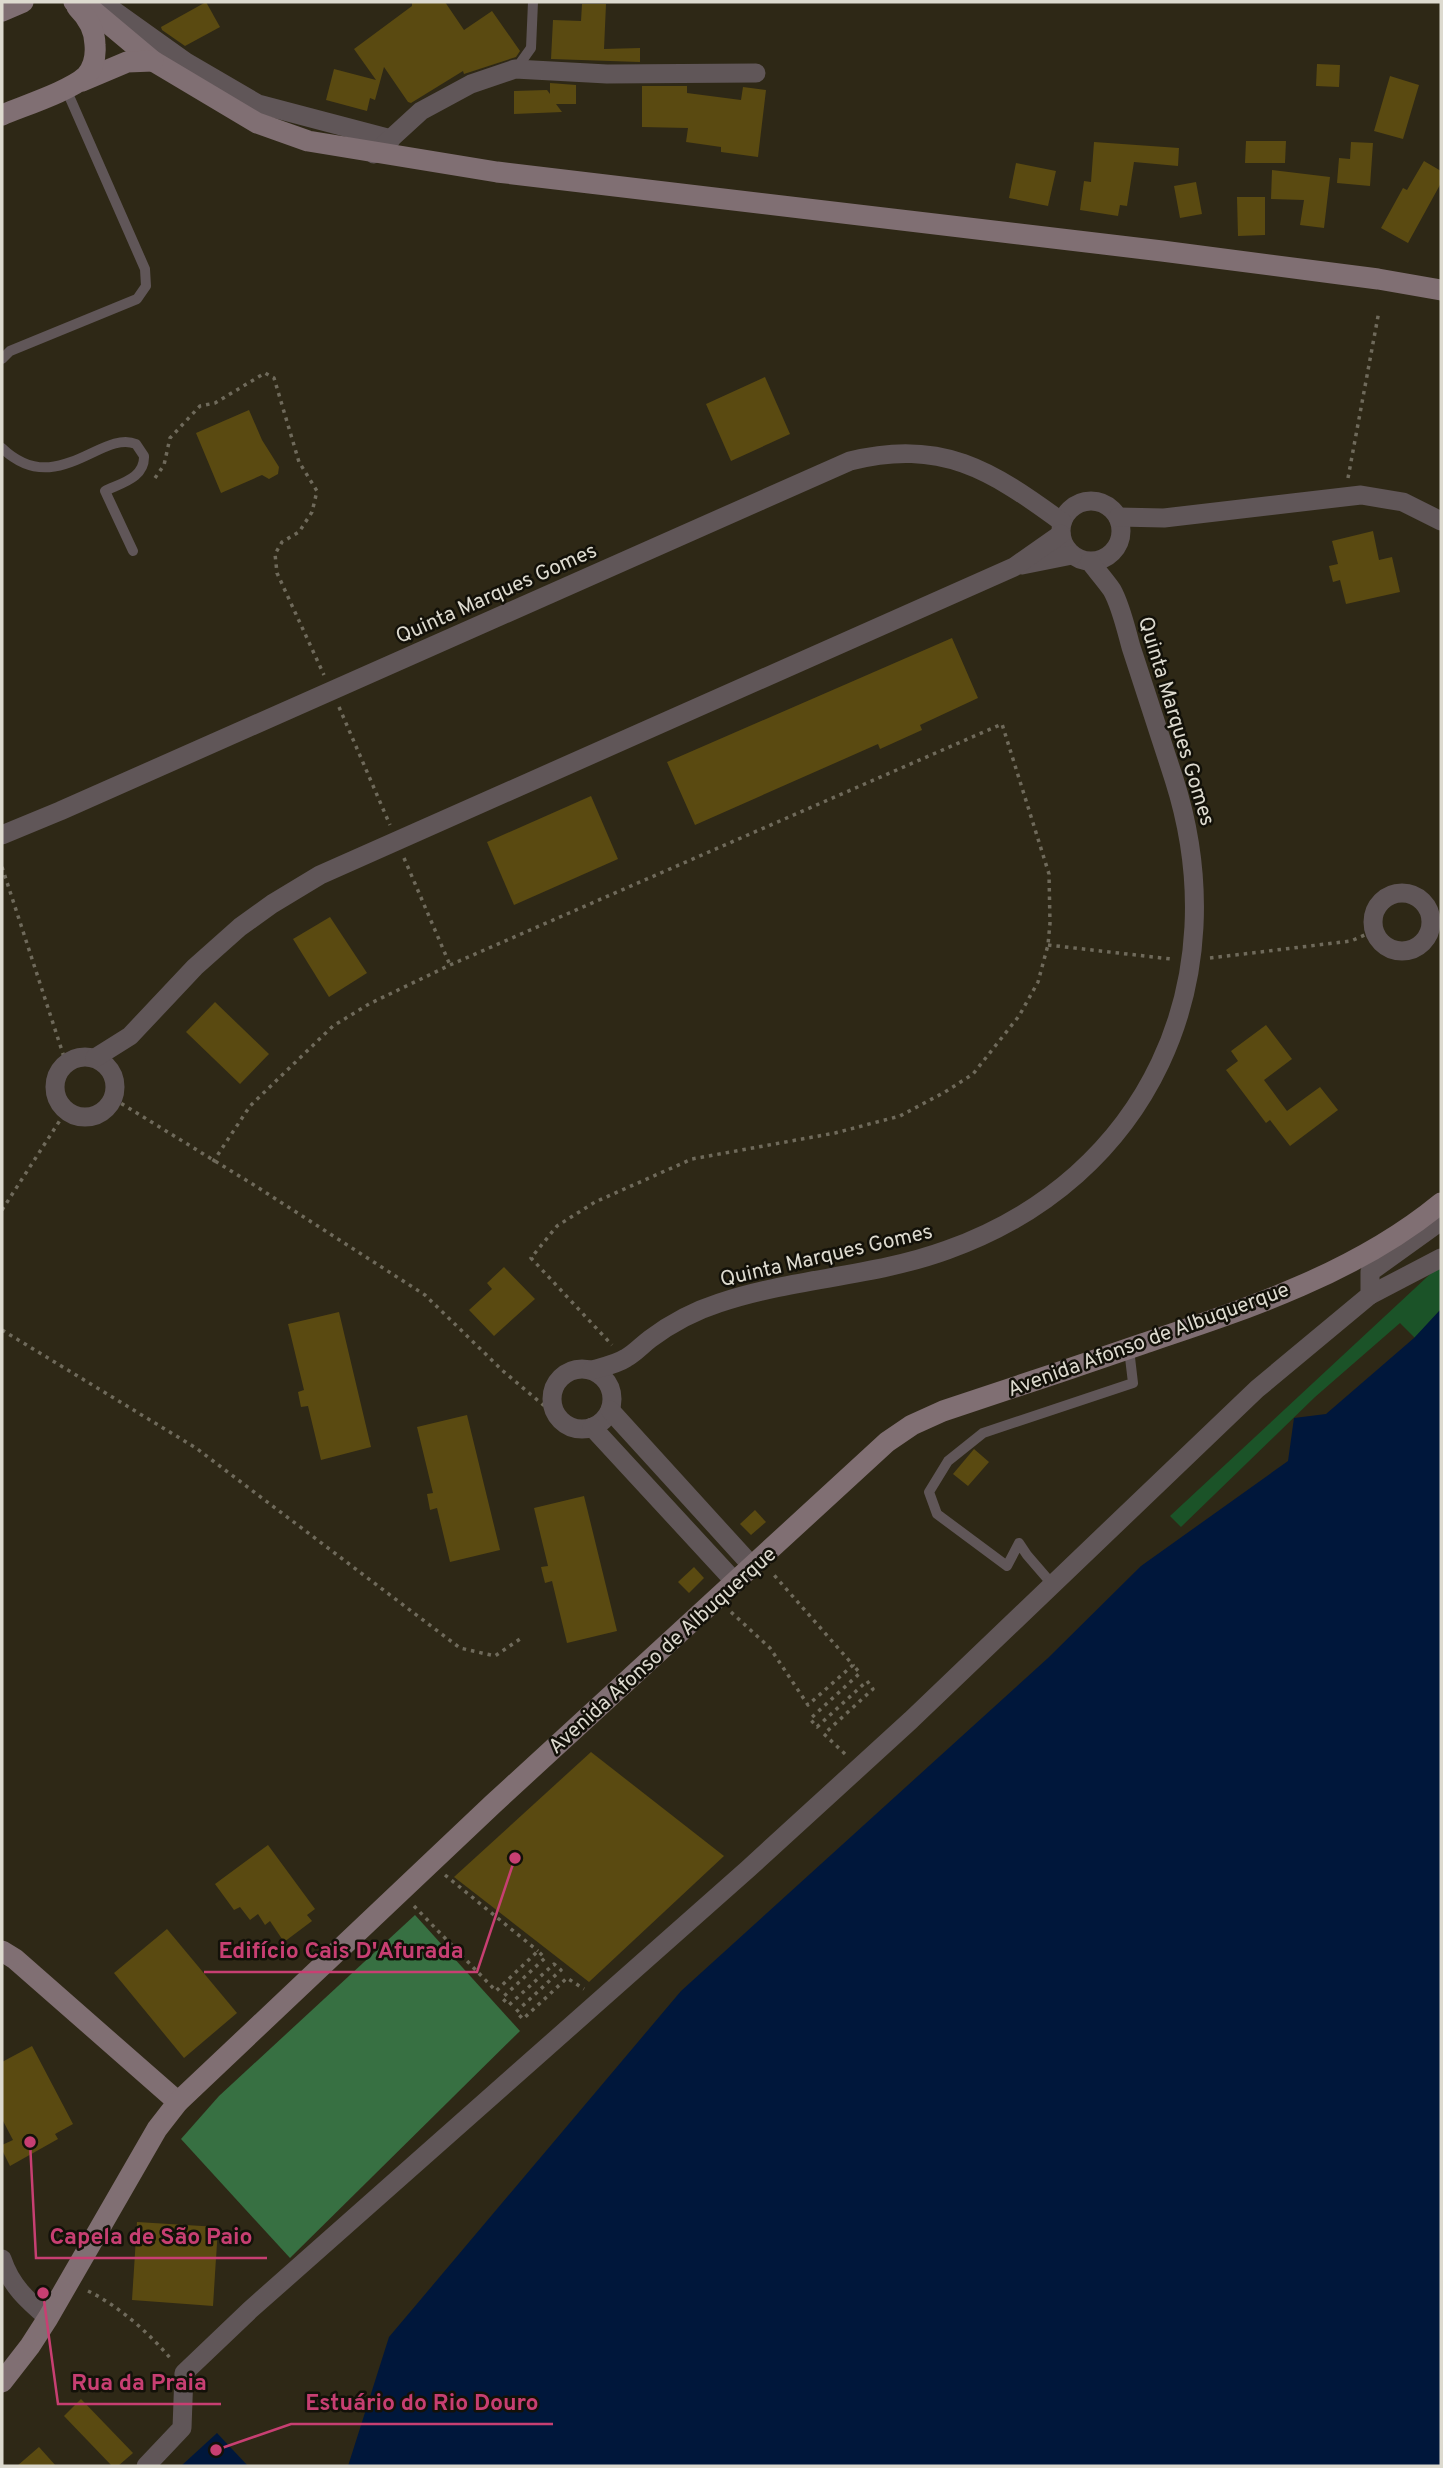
<svg xmlns="http://www.w3.org/2000/svg" width="1443" height="2468" viewBox="0 0 1443 2468" font-family="Overpass,sans-serif">
  <style>
    .green { fill: #1b5328 }
    .forest { fill: #377042 }
    .water { fill: #00173b }
    .building { fill: #5a4a11 }
    .lines { fill: none; stroke-linecap: round; stroke-linejoin: round }
    .path { stroke: #6f6a5b; stroke-width: 3.5; stroke-dasharray: 3.5 5; stroke-linecap: butt }
    .lane { stroke: #605658; stroke-width: 10 }
    .street { stroke: #605658; stroke-width: 19 }
    .secondary { stroke: #806f73; stroke-width: 21 }
    .labels { text-anchor: middle; stroke-width: 5; stroke-linejoin: round; paint-order: stroke }
    .street-label { font-size: 21px; fill: #dddacf; stroke: #131109 }
    .leader { fill: none; stroke: #c73f72; stroke-width: 2.5 }
    .callout-dot { fill: #c73f72; stroke: #131109; stroke-width: 2.5 }
    .callout-label { font-size: 23px; text-anchor: middle; font-weight: bold; fill: #c73f72; stroke: #131109; stroke-width: 5; stroke-linejoin: round; paint-order: stroke }
  </style>
  <rect width="100%" height="100%" fill="#2e2816"/>
  <!-- green -->
  <polygon class="green" points="1441,1264 1441,1309 1415,1338 1400,1323 1315,1397 1181,1527 1170,1516"/>
  <!-- forest -->
  <polygon class="forest" points="415,1915 520,2031 290,2258 181,2139 219,2096"/>
  <!-- water -->
  <g class="water">
    <polygon points="1441,1309 1441,2466 348,2466 389,2337 681,1991 1048,1658 1141,1566 1288,1461 1294,1418 1326,1414 1414,1338"/>
    <polygon points="217,2433 248,2466 181,2466"/>
  </g>
  <!-- building -->
  <g class="building">
    <polygon points="206,2 220,27 185,46 162,30 161,27"/>
    <polygon points="412,2 445,2 464,30 492,11 520,51 516,57 464,74 463,71 411,103 408,102 384,67 375,100 370,98 367,111 326,100 334,69 376,80 354,49 412,6"/>
    <polygon points="582,4 606,4 604,49 640,48 640,62 551,59 553,20 581,21"/>
    <polygon points="1317,64 1340,65 1339,87 1316,86"/>
    <polygon points="1390,76 1419,85 1403,139 1374,131"/>
    <polygon points="550,83 576,85 576,104 556,104 562,112 514,114 514,91 547,90 550,94"/>
    <polygon points="642,86 687,86 687,93 741,100 743,87 766,90 758,157 721,152 721,147 686,142 688,128 642,127"/>
    <polygon points="1246,141 1286,141 1285,163 1245,163"/>
    <polygon points="1094,142 1179,148 1178,166 1134,162 1127,206 1120,205 1118,216 1080,210 1084,181 1091,182"/>
    <polygon points="1351,142 1373,143 1370,186 1337,183 1339,158 1350,159"/>
    <polygon points="1424,161 1441,171 1441,183 1408,243 1381,228 1403,188 1407,190"/>
    <polygon points="1016,163 1056,171 1048,206 1009,198"/>
    <polygon points="1272,170 1330,177 1324,228 1300,225 1304,200 1271,199"/>
    <polygon points="1196,182 1202,214 1180,218 1174,186"/>
    <polygon points="1237,197 1265,197 1265,235 1238,236"/>
    <polygon points="765,377 790,434 731,461 706,404"/>
    <polygon points="249,410 262,440 279,467 278,474 269,479 262,475 221,493 196,433"/>
    <polygon points="1373,531 1379,560 1392,557 1400,592 1346,604 1340,580 1333,582 1329,566 1338,564 1332,541"/>
    <polygon points="952,638 978,698 920,725 922,730 880,749 878,744 695,825 667,762"/>
    <polygon points="591,796 618,859 514,905 487,842"/>
    <polygon points="330,917 367,973 329,997 293,939"/>
    <polygon points="215,1002 269,1054 240,1084 186,1032"/>
    <polygon points="1266,1025 1292,1059 1264,1080 1287,1111 1320,1087 1338,1110 1290,1146 1270,1120 1266,1123 1226,1070 1238,1061 1231,1051"/>
    <polygon points="504,1267 535,1299 494,1336 469,1310 492,1289 487,1283"/>
    <polygon points="339,1312 371,1447 321,1460 308,1406 301,1407 298,1392 304,1390 288,1324"/>
    <polygon points="467,1415 500,1550 450,1562 437,1508 430,1510 427,1494 433,1493 417,1427"/>
    <polygon points="974,1449 989,1462 968,1486 953,1474"/>
    <polygon points="584,1496 617,1631 567,1643 552,1581 545,1583 541,1567 548,1566 534,1508"/>
    <polygon points="755,1510 766,1522 751,1535 740,1524"/>
    <polygon points="694,1567 704,1578 689,1593 678,1582"/>
    <polygon points="591,1752 724,1856 589,1982 454,1877"/>
    <polygon points="268,1845 315,1909 307,1915 312,1921 284,1942 270,1921 265,1925 258,1914 250,1920 240,1907 234,1910 215,1884"/>
    <polygon points="167,1929 237,2013 184,2058 114,1973"/>
    <polygon points="32,2046 73,2124 55,2134 58,2139 10,2166 2,2150 2,2145 13,2140 2,2119 2,2062"/>
    <polygon points="137,2222 218,2227 213,2306 132,2300"/>
    <polygon points="81,2399 133,2453 118,2466 112,2466 64,2416"/>
    <polygon points="39,2447 56,2466 17,2466"/>
  </g>
  <g class="lines">
    <!-- path -->
    <g class="path">
      <polyline points="155,478 164,465 170,438 200,406 215,403 265,373 274,378 299,462 317,491 312,512 299,532 282,542 275,554 277,573 324,675"/>
      <polyline points="1348,478 1379,311"/>
      <polyline points="339,707 390,825"/>
      <polyline points="404,858 450,965"/>
      <polyline points="2,867 66,1063"/>
      <polyline points="1048,945 1171,959"/>
      <polyline points="1210,958 1351,941 1374,931"/>
      <polyline points="114,1099 254,1185 425,1295 503,1371 560,1419"/>
      <polyline points="213,1162 250,1106 333,1026 369,1004 450,965 1002,724 1049,874 1050,923 1048,945 1038,982 1019,1016 973,1074 945,1092 900,1116 835,1133 692,1159 595,1202 557,1226 531,1258 612,1345"/>
      <polyline points="2,1210 66,1111"/>
      <polyline points="2,1330 196,1448 460,1648 495,1656 523,1637"/>
      <polyline points="731,1612 770,1648 808,1705 853,1665 774,1575"/>
      <polyline points="845,1754 824,1734 873,1689 867,1681 817,1727 810,1719 860,1673 853,1665"/>
      <polyline points="445,1875 538,1951"/>
      <polyline points="414,1906 496,1991 538,1951 545,1958 502,1998 509,2005 554,1964 561,1970 516,2012 523,2019 567,1978 584,1989"/>
      <path d="M 88,2291 C 119,2306 149,2333 171,2359"/>
    </g>
    <!-- lane -->
    <g class="lane">
      <polyline points="516,69 531,48 533,2"/>
      <polyline points="2,359 10,351 137,299 146,286 145,269 66,89"/>
      <path d="M 2,448 C 56,500 102,429 136,444 L 144,456 C 145,478 121,483 105,491 L 133,551"/>
      <polyline points="1052,1584 1027,1555 1019,1543 1007,1566 937,1514 929,1492 948,1461 983,1433 1133,1383 1129,1349"/>
    </g>
    <!-- street -->
    <g class="street">
      <polyline points="102,2 186,62 258,104 391,139"/>
      <polyline points="374,154 421,111 471,84 515,69 607,74 756,73"/>
      <circle cx="1091" cy="531" r="30"/>
      <polyline points="1118,517 1164,518 1361,495 1403,502 1441,521"/>
      <polyline points="1022,565 1072,555"/>
      <path d="M 2,835 L 60,811 L 850,461 C 941,438 991,470 1062,522"/>
      <circle cx="1402" cy="922" r="29"/>
      <circle cx="85" cy="1087" r="30"/>
      <polyline points="95,1058 130,1036 195,967 240,927 272,904 320,875 1014,567 1061,534"/>
      <polyline points="1370,1295 1441,1258"/>
      <circle cx="582" cy="1399" r="30"/>
      <path d="M 592,1370 C 603,1367 617,1364 626,1358 C 635,1353 642,1345 650,1339 C 670,1324 694,1311 719,1303 C 793,1278 873,1277 947,1250 C 1149,1178 1238,980 1174,779 C 1160,735 1145,691 1131,647 C 1126,629 1121,606 1112,590 C 1105,580 1097,571 1090,562"/>
      <polyline points="610,1410 753,1567"/>
      <polyline points="592,1427 736,1583"/>
      <path d="M 2,2259 C 11,2286 27,2300 48,2318"/>
      <polyline points="146,2466 182,2428 184,2373 250,2310 748,1869 911,1720 1257,1389 1370,1295 1370,1272 1441,1221"/>
    </g>
    <!-- secondary -->
    <g class="secondary">
      <polyline points="74,2 91,9 153,61 257,123 308,141 497,172 1162,251 1378,279 1441,290"/>
      <polyline points="2,11 23,2"/>
      <polyline points="82,81 127,62 153,61"/>
      <path d="M 2,115 C 23,106 70,91 86,76 C 94,67 96,57 95,45 C 95,30 88,18 77,7"/>
      <polyline points="2,1951 15,1959 178,2102"/>
      <path d="M 2,2382 L 30,2346 L 48,2318 L 157,2129 L 178,2102 L 493,1804 L 887,1442 L 912,1425 L 943,1411 C 1010,1389 1078,1366 1145,1343 C 1247,1309 1356,1273 1441,1203"/>
    </g>
  </g>
  <g class="labels">
    <!-- street labels -->
    <g class="street-label">
      <text transform="translate(496 593) rotate(-24)" y="7">Quinta Marques Gomes</text>
      <text transform="translate(1177 721) rotate(73)" y="7">Quinta Marques Gomes</text>
      <text transform="translate(826 1255) rotate(-13)" y="7">Quinta Marques Gomes</text>
      <text transform="translate(1148 1339) rotate(-20)" y="7">Avenida Afonso de Albuquerque</text>
      <text transform="translate(662 1650) rotate(-42)" y="7">Avenida Afonso de Albuquerque</text>
    </g>
  </g>
  <!-- callouts -->
  <path class="leader" d="M515 1858L477 1972H204M30 2142L36 2258H267M43 2293L58 2404H221M216 2450L291 2424H553"/>
  <g class="callout-dot">
    <circle cx="515" cy="1858" r="7"/>
    <circle cx="30" cy="2142" r="7"/>
    <circle cx="43" cy="2293" r="7"/>
    <circle cx="216" cy="2450" r="7"/>
  </g>
  <g class="callout-label">
    <text x="341" y="1958">Edifício Cais D'Afurada</text>
    <text x="151" y="2244">Capela de São Paio</text>
    <text x="139" y="2390">Rua da Praia</text>
    <text x="422" y="2410">Estuário do Rio Douro</text>
  </g>
  <!-- border -->
  <rect width="1443" height="2468" fill="none" stroke="#dddacf" stroke-width="7"/>
</svg>
